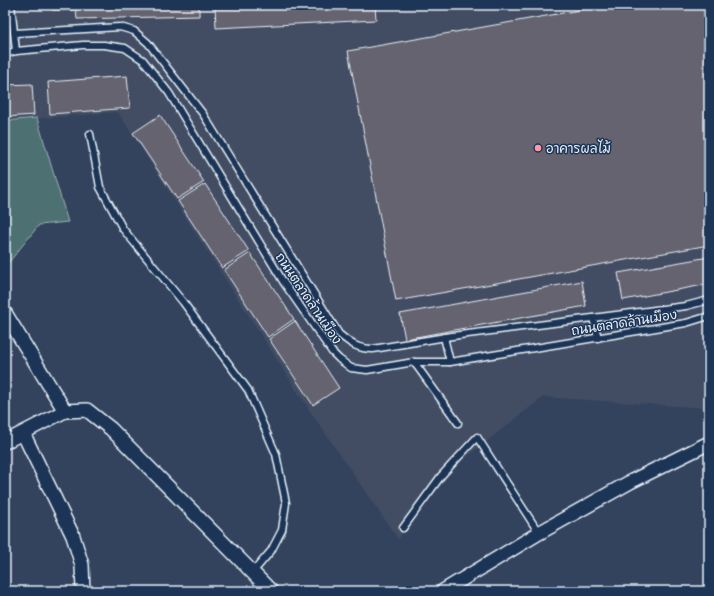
<svg xmlns="http://www.w3.org/2000/svg" width="714" height="596" viewBox="0 0 714 596" font-family="'Balsamiq Sans','Playpen Sans Thai',sans-serif">
  <style>
    .built { fill: #424d63 }
    .green { fill: #4e7172; stroke: #9bb1b5 }
    .building { fill: #65646f; stroke: #e8f1f8 }
    .lines { fill: none; stroke-linecap: round; stroke-linejoin: round }
    .service-casing { stroke: #e8f1f8; stroke-width: 9 }
    .minor-casing { stroke: #e8f1f8; stroke-width: 16 }
    .service { stroke: #1d3557; stroke-width: 6 }
    .minor { stroke: #1d3557; stroke-width: 13 }
    .poi-dot { fill: #ff9aa2; stroke: #1d3557; stroke-width: 1.5 }
    .labels { text-anchor: middle; stroke-width: 3; stroke-linejoin: round; paint-order: stroke }
    .poi-label { font-size: 13px; fill: #e8f1f8; stroke: #1d3557; text-anchor: start }
    .street-label { font-size: 13px; fill: #e8f1f8; stroke: #1d3557 }
  </style>
  <rect width="100%" height="100%" fill="#33435e"/>
  <filter id="ink" filterUnits="userSpaceOnUse"><feTurbulence type="fractalNoise" baseFrequency=".025" numOctaves="2"/><feDisplacementMap in="SourceGraphic" scale="8" xChannelSelector="R" yChannelSelector="G"/><feConvolveMatrix kernelMatrix="1 2 1 2 8 2 1 2 1" color-interpolation-filters="sRGB"/></filter>
  <g filter="url(#ink)">
    <!-- built -->
    <polygon class="built" points="5,5 709,5 709,411 708,408 543,397 459,463 398,539 310,411 118,112 5,121"/>
    <!-- green -->
    <polygon class="green" points="37,118 68,222 39,225 5,267 5,121"/>
    <!-- building -->
    <g class="building">
      <polygon points="52,5 199,5 199,16 77,19 76,10 52,10"/>
      <polygon points="215,5 375,5 376,20 216,28"/>
      <polygon points="608,5 709,5 709,245 396,301 348,51"/>
      <polygon points="127,76 130,108 50,114 48,82"/>
      <polygon points="32,84 34,115 5,117 5,85"/>
      <polygon points="160,115 204,182 177,199 133,133"/>
      <polygon points="205,184 249,251 222,268 178,201"/>
      <polygon points="250,253 294,319 268,337 224,270"/>
      <polygon points="709,257 709,284 623,300 618,273"/>
      <polygon points="582,281 586,306 405,339 400,314"/>
      <polygon points="295,321 339,388 313,405 269,339"/>
    </g>
    <g class="lines">
      <defs>
        <g id="service">
          <path d="M 15,33 L 120,27 L 134,31 L 148,43 L 203,114 L 339,334 C 351,344 358,349 373,349 L 452,336 L 686,306 L 709,300"/>
          <polyline points="16,51 83,45 104,45 125,48 143,60 169,93 284,283 332,352 339,359 351,368 367,370 414,362 450,362 686,323 709,316"/>
          <polyline points="5,54 16,51 11,5"/>
          <polyline points="90,134 100,187 123,229 183,302 248,390 276,454 286,503 282,530 271,551 253,572"/>
          <polyline points="593,318 598,338"/>
          <polyline points="444,337 450,362"/>
          <polyline points="414,362 458,423"/>
          <polyline points="403,528 441,476 477,437 539,533"/>
        </g>
        <g id="minor">
          <polyline points="5,313 65,411"/>
          <polyline points="23,433 73,536 82,565 83,591"/>
          <polyline points="5,442 65,411 87,410 111,429 271,591"/>
          <polyline points="443,591 539,533 630,482 709,443"/>
        </g>
      </defs>
      <!-- service casing -->
      <use href="#service" class="service-casing"/>
      <!-- minor casing -->
      <use href="#minor" class="minor-casing"/>
      <!-- service -->
      <use href="#service" class="service"/>
      <!-- minor -->
      <use href="#minor" class="minor"/>
    </g>
  </g>
  <!-- markers -->
  <circle class="poi-dot" cx="538" cy="148" r="4"/>
  <g class="labels">
    <!-- poi labels -->
    <g class="poi-label">
      <text x="546" y="153">อาคารผลไม้</text>
    </g>
    <!-- street labels -->
    <g class="street-label">
      <text transform="translate(309 298) rotate(56)" y="5">ถนนตลาดล้านเมือง</text>
      <text transform="translate(624 322) rotate(-9)" y="5">ถนนตลาดล้านเมือง</text>
    </g>
  </g>
  <!-- margin -->
  <rect width="714" height="596" fill="none" stroke="#1d3557" stroke-width="20"/>
  <rect x="10" y="10" width="694" height="576" fill="none" stroke="#e8f1f8" stroke-width="1.5" filter="url(#ink)"/>
</svg>
